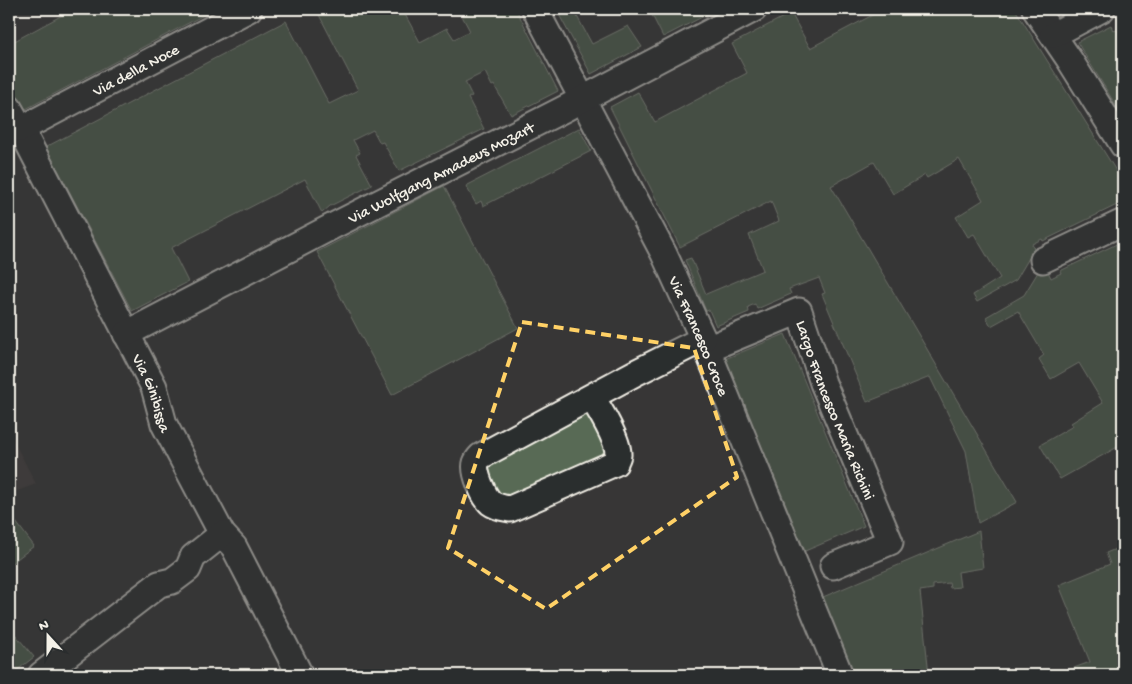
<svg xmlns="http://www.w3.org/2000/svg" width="1132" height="684" viewBox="0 0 1132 684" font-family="'Gochi Hand',sans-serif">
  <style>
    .built { fill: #47413f }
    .green { fill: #596b55; stroke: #a6ae9e }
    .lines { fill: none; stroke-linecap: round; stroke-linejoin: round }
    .street-casing { stroke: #f4f1e8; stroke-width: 29 }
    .street { stroke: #2a2d2e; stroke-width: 25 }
    .marked { fill: none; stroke: #ffd166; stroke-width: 4; stroke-dasharray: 10 6; stroke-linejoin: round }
    .labels { text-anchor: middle; stroke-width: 4; stroke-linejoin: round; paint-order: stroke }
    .street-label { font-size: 16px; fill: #f4f1e8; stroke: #2a2d2e }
  </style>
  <rect width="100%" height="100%" fill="#373636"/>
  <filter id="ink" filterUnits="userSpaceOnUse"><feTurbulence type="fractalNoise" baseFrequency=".02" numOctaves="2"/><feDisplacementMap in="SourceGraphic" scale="10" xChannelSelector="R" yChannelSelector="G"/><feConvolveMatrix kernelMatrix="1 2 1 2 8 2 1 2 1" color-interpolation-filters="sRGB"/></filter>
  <g filter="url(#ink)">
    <!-- built -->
    <polygon class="built" points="9,432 36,484 9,494"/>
    <!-- green -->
    <g class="green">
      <polygon points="67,9 215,9 22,111 9,84 9,44 68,12"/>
      <polygon points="316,9 402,9 420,42 447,28 454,39 470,31 462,16 476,9 516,9 558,91 511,115 494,85 492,86 485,72 465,82 472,96 468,98 484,129 399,171 383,142 380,143 373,130 353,140 360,153 356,155 372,185 330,206 322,213 305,179 171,248 188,282 132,311 46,147 286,21 329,104 358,90"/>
      <polygon points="556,9 573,9 592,44 628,26 642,47 591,74"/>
      <polygon points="659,9 713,9 714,11 663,37 651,13"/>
      <polygon points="884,9 1015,9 1123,182 1123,202 1043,241 1042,239 1032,244 1036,253 1029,258 1016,280 977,302 973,295 1000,278 974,234 968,237 956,217 983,200 959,159 927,178 925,175 893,194 874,162 831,186 1017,502 978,523 966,451 930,377 867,402 822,294 825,293 819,278 789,289 791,294 757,309 755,304 748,307 749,312 716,326 709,310 706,311 685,260 691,258 706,294 763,270 749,235 779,221 771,201 680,247 610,107 638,92 655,122 747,73 732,44 791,13 810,48"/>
      <polygon points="1111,25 1113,31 1117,30 1123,45 1123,117 1077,42"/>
      <polygon points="579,128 591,151 483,206 481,201 476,204 466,186"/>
      <polygon points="444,186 518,328 392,395 317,252"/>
      <polygon points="1123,241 1123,444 1060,479 1040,445 1073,426 1071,423 1103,403 1079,363 1051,379 1039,359 1044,355 1018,311 991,326 986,317 1024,295 1038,272 1046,267 1051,278 1061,273 1060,271"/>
      <polygon points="785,334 864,526 805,551 725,359"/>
      <polygon points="578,412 591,413 606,445 605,457 514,500 492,492 483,465"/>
      <polygon points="13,518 34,546 9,565 9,522"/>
      <polygon points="979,531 983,568 958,572 960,587 950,588 949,583 933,585 933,589 920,591 929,675 854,675 823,597"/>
      <polygon points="1123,546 1123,675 1055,675 1090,662 1059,585 1110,564 1106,553"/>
      <polygon points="9,627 34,657 11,675 9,675"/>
    </g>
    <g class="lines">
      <defs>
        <g id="street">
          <path id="s1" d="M 535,9 L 664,254 L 703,339 L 840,675"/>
          <polyline points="1035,9 1069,59 1123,145"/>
          <polyline points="1053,35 1102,9"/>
          <path id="s2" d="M 9,108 L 21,129 L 154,387 L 164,424 L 222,534 L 234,547 L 300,675"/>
          <path id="s3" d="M 21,129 L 249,9"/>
          <polyline points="1043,260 1123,222"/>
          <path id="s4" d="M 126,334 L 335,225 L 562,110 L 754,9"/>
          <path id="s5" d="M 707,349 L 799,311 L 823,383 L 890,542 L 833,566"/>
          <path d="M 591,397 C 599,408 619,441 618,455 C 618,456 615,462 615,463 L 510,509 C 504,508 496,507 491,503 C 484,497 473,472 476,463 C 477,460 479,458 481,456 L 637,372 L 703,339"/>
          <polyline points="41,675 159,584 172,581 188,569 193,557 222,534"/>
        </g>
      </defs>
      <!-- street casing -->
      <use href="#street" class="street-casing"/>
      <!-- street -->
      <use href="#street" class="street"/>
    </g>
  </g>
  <!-- marked area -->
  <path d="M0 0H1132V684H0ZM 522,322 L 694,348 L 737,477 L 546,609 L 448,548 Z" fill="#373636" fill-opacity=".55" fill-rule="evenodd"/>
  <path class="marked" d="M 522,322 L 694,348 L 737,477 L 546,609 L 448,548 Z"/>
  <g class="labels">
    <!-- street labels -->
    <g class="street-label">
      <text dy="6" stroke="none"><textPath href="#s3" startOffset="129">Via della Noce</textPath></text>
      <text dy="6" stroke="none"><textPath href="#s4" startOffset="354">Via Wolfgang Amadeus Mozart</textPath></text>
      <text dy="6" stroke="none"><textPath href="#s1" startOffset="366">Via Francesco Croce</textPath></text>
      <text dy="6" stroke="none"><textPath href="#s2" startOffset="319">Via Ginibissa</textPath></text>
      <text dy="6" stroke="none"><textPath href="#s5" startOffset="205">Largo Francesco Maria Richini</textPath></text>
    </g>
  </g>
  <!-- margin -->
  <rect width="1132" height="684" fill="none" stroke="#2a2d2e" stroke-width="30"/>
  <rect x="15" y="15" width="1102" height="654" fill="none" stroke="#f4f1e8" stroke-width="2" filter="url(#ink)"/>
  <!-- north arrow -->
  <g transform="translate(48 636) rotate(339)" stroke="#2a2d2e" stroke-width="4" paint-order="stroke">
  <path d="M0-4L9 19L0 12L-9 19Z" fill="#f4f1e8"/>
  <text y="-8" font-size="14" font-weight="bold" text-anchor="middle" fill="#f4f1e8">N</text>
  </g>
</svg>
